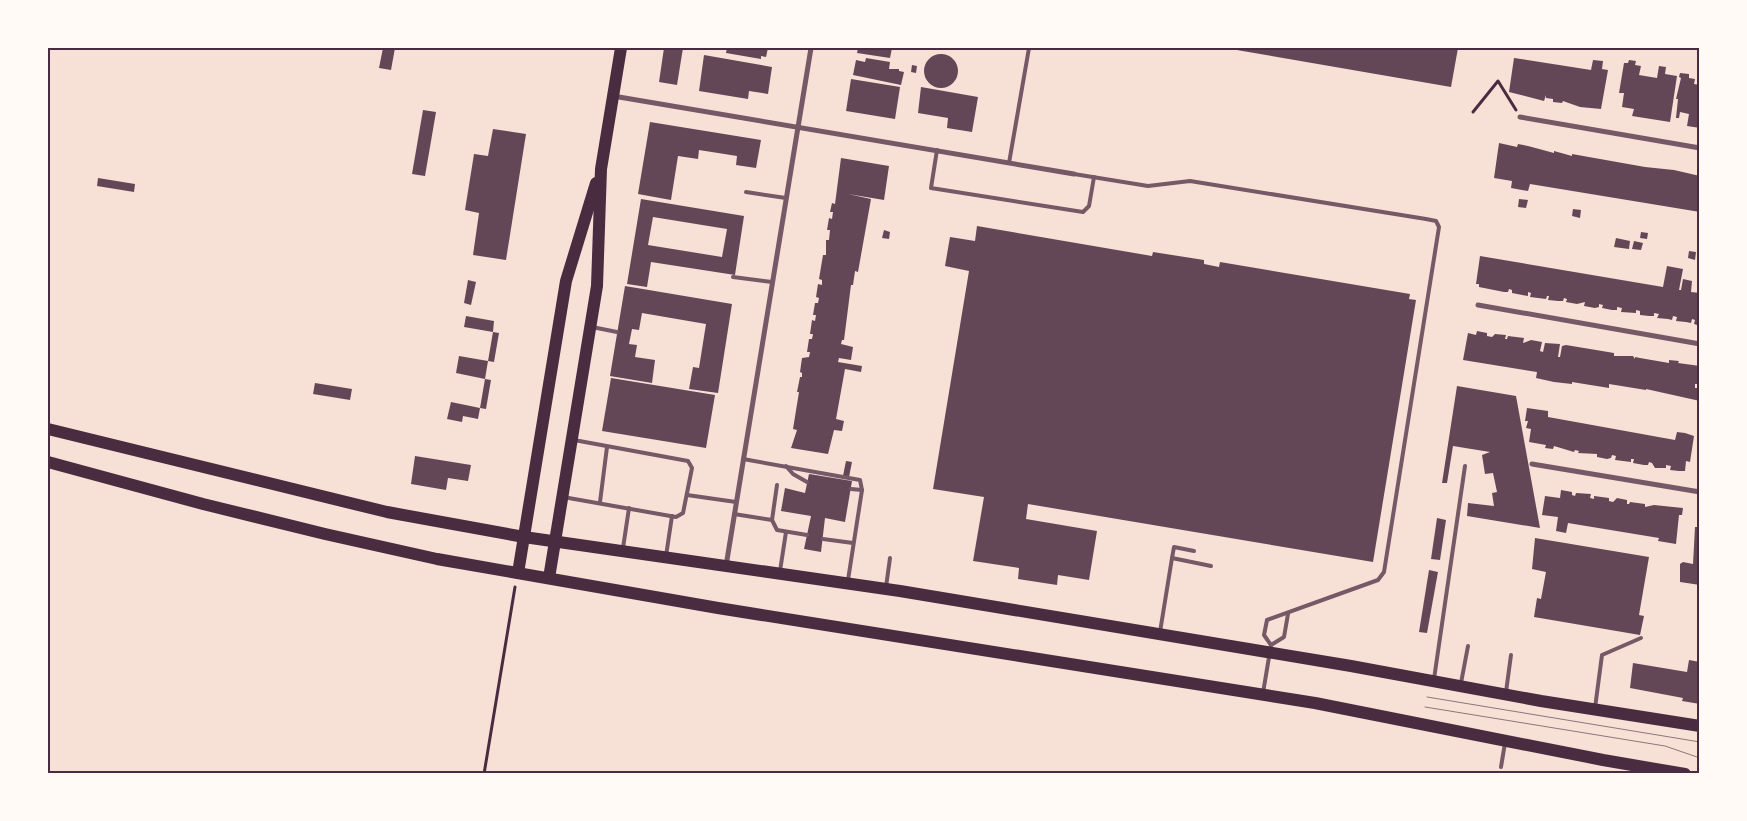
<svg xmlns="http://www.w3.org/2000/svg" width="1747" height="821" viewBox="0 0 1747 821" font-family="'Source Sans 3',sans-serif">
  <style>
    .building { fill: #644757; fill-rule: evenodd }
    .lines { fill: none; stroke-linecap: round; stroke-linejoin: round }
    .path { stroke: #4a2c40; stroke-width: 3 }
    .service { stroke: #755966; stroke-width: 4 }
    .minor { stroke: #755966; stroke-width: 5 }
    .primary { stroke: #4a2c40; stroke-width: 12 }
    .tram { stroke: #8f747c; stroke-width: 1 }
    .neatline { fill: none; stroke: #4a2c40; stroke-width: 2 }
  </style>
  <rect width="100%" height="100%" fill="#f7e1d7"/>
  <!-- building -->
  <g class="building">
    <polygon points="383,48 395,48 391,70 379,68"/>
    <polygon points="664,48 683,48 677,85 659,82"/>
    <polygon points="727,48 768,48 766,57 761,56 761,59 726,53"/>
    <polygon points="858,48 892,48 890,58 857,53"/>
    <polygon points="1225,48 1458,48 1451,87"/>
    <circle cx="941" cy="71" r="17"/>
    <polygon points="704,55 772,67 768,94 749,91 748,99 699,91"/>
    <polygon points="866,58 890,62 889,69 899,69 899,71 904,72 901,85 853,75 856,60 865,62"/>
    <polygon points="1514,58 1591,70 1593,60 1603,61 1602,69 1608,70 1601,109 1580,107 1563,101 1562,103 1553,102 1553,99 1546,98 1546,95 1544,101 1509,92"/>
    <polygon points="1629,60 1636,61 1635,65 1641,66 1639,75 1657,78 1659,66 1666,67 1665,74 1677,76 1670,122 1632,116 1634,109 1622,107 1624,93 1619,93 1624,63 1628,63"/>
    <polygon points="912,65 917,66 916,73 911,72"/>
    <polygon points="1680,73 1689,74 1689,78 1695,79 1694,84 1700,85 1700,128 1687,126 1689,114 1680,112 1679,118 1676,118 1678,99 1676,99 1681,78 1679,77"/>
    <polygon points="851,79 900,87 895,119 846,111"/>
    <polygon points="921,87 978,97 972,132 947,128 948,118 918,113"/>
    <polygon points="423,110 436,112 425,176 412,174"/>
    <polygon points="650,122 761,140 756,168 736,165 737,156 699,150 698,159 678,156 671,200 638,194"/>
    <polygon points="493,129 526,134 506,260 473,255 479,213 465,210 474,154 488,156"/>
    <polygon points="1499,143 1517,147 1518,144 1528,146 1554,153 1554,151 1572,156 1572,154 1645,167 1674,170 1700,176 1700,212 1530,184 1528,191 1511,188 1512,181 1494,178"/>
    <polygon points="841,158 889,166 884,200 848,194 871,199 858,272 855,271 853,285 851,285 844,340 842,340 841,344 853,347 851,360 839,358 838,362 862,366 861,372 845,369 836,419 844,421 842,431 834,430 828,454 791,448 797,430 793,429 799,392 797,392 800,377 802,377 802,373 800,372 802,358 809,357 810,352 807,352 809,339 812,339 813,334 810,334 812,320 815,321 816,315 813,315 815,303 818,303 819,298 816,297 818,284 822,285 822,280 819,279 823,255 826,255 826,240 829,240 830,230 827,230 829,218 832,219 833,212 830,212 832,203 835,204"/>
    <polygon points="98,178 135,184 134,192 97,186"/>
    <path d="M 641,199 L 744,216 L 735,275 L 651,262 L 647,287 L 627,284 ZM 653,217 L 727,229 L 722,257 L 648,245 Z"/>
    <polygon points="1519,199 1528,200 1526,208 1518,207"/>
    <polygon points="1573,209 1581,210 1580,218 1572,216"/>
    <polygon points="977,226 1152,256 1153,252 1204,260 1204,264 1219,267 1220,262 1410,294 1409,299 1416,300 1373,562 1028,504 1026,519 1097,531 1089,580 1058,575 1057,585 1018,579 1019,568 973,561 984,497 933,489 969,271 945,266 950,237 975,241"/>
    <polygon points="884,230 890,232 889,239 882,238"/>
    <polygon points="1641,232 1648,233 1647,239 1640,238"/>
    <polygon points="1616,238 1630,241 1629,249 1614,247"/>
    <polygon points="1634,241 1643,243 1641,250 1632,249"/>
    <polygon points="1689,251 1696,252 1695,260 1688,258"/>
    <polygon points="1480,256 1663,287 1667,266 1683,269 1679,290 1681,290 1683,279 1692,281 1691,292 1700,293 1700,326 1694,324 1695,320 1692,319 1691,323 1686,322 1676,321 1677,317 1673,316 1672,320 1668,319 1657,318 1659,314 1654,313 1654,316 1649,316 1640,315 1640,311 1636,310 1636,313 1621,312 1622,308 1617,307 1617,310 1612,310 1602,308 1603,305 1599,304 1599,307 1595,308 1584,306 1585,302 1577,304 1566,302 1567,299 1564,298 1563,301 1558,301 1548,300 1549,296 1547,296 1546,299 1530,297 1531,293 1528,292 1528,296 1512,293 1512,290 1509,289 1508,292 1504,292 1479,287 1479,284 1476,284"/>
    <polygon points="468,280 476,282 471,305 464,303"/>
    <polygon points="625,286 732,304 718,393 689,389 693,367 699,368 706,324 642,313 639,330 632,329 629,344 637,345 635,357 655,360 652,383 610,376"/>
    <polygon points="466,316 494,321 493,332 499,333 494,362 488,361 493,332 464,327"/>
    <polygon points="1477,331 1487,333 1487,336 1492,337 1495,334 1506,335 1505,339 1507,339 1508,336 1524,338 1523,343 1531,340 1542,342 1540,351 1543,352 1545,343 1560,344 1558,357 1560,357 1562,346 1566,345 1614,353 1614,356 1633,356 1635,359 1635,357 1640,358 1669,363 1669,360 1679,361 1678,363 1700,366 1700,384 1695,384 1695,388 1700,388 1700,401 1646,389 1646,390 1609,384 1609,388 1572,382 1572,384 1554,382 1536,378 1537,372 1463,360 1468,333 1476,335"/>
    <polygon points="459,356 488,361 485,379 456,373"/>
    <polygon points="611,378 715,395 706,448 602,431"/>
    <polygon points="485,379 491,380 486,409 480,408"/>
    <polygon points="315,383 352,389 350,400 313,394"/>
    <polygon points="1457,386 1516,396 1540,528 1467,516 1468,503 1494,506 1492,493 1497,492 1493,473 1485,474 1482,455 1490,452 1453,446 1447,483 1442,483"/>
    <polygon points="451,402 480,408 478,419 463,416 462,422 447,419"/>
    <polygon points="1527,408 1548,411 1548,417 1675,440 1677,432 1685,433 1694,436 1690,462 1686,461 1685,471 1679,471 1670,470 1671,466 1666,465 1666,468 1655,468 1652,463 1649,462 1648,465 1644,465 1633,463 1634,459 1631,459 1631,462 1615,460 1616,456 1612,455 1611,458 1607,459 1597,457 1597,454 1578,453 1579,451 1575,450 1574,452 1554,446 1553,449 1545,448 1546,445 1529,442 1531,429 1526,428 1528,421 1525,421"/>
    <polygon points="415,456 471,465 468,481 448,478 446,490 411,484"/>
    <polygon points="846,461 852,462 849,477 843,476"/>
    <polygon points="809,474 852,481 845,522 825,518 821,552 804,549 811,516 781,511 785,488 805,493"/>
    <polygon points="1561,490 1572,492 1572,495 1575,496 1576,493 1591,494 1590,498 1594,499 1594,496 1609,498 1609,501 1613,502 1617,498 1627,500 1627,504 1629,504 1630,502 1645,504 1645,507 1654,505 1683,508 1682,515 1679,515 1676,544 1658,541 1659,538 1568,523 1566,533 1556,531 1558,517 1542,515 1545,496 1560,498"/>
    <polygon points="1437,518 1446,520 1440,560 1431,559"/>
    <polygon points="1695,527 1700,527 1700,585 1680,582 1680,564 1683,562 1693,564"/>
    <polygon points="1535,538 1649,557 1639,615 1644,616 1640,635 1534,617 1537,598 1541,599 1546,572 1532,569"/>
    <polygon points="1429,570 1438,572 1427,633 1419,632"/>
    <polygon points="1689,660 1700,662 1700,704 1682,701 1683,698 1630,688 1633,663 1687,672"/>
  </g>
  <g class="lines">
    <!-- path -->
    <g class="path">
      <polyline points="1473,112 1498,81 1516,110"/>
      <polyline points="484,774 515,587"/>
    </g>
    <!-- service -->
    <g class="service">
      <polyline points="937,150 931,188 1083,212 1089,206 1094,177"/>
      <polyline points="1009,163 1029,48"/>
      <polyline points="1074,174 1148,186 1190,181 1426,219 1436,221 1439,227 1384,572 1378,580 1267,620 1264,635 1271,645 1263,693"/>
      <polyline points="746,192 786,198"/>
      <polyline points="733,277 772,282"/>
      <polyline points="592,327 617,332"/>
      <polyline points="743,459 860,480 862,490 848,580"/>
      <polyline points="786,466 793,474 807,482"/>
      <polyline points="777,485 772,520 777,530 807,535"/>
      <polyline points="851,489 862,490"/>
      <polyline points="687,495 736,502"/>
      <polyline points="563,497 676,517 683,513 692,468 688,461 574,440"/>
      <polyline points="600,502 607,447"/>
      <polyline points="734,514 772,520"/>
      <polyline points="823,539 853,543"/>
      <polyline points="623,548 629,508"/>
      <polyline points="666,556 672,516"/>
      <polyline points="1172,558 1174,547 1194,551"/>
      <polyline points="780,571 786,532"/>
      <polyline points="886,587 890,558"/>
      <polyline points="1160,632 1172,558 1211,566"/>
      <polyline points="1271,645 1284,637 1288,614"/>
      <polyline points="1434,679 1465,466"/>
      <polyline points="1461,683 1468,646"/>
      <polyline points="1506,692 1511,655"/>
      <polyline points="1595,708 1602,655 1641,638"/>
      <polyline points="1501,767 1505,743"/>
    </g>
    <!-- minor -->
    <g class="minor">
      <polyline points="613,96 1074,174"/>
      <polyline points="1520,117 1700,148"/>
      <polyline points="1478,305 1700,344"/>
      <polyline points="1532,464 1700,492"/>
      <polyline points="726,566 811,48"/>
    </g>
    <!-- primary -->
    <g class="primary">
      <polyline points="48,429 387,512 524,537 900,591 1351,666 1541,701 1700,726"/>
      <polyline points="48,462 203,504 325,534 437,559 718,608 1315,703 1603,760 1685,774"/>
      <polyline points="518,573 566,281 596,183"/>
      <polyline points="549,578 597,286 601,169 621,48"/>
    </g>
    <!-- tram -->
    <g class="tram">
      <polyline points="1427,697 1700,742"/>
      <polyline points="1425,707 1665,746 1700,758"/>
    </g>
  </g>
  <!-- border -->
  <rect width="1747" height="821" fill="none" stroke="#fffaf5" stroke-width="98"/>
  <rect x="49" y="49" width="1649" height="723" class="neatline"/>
</svg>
